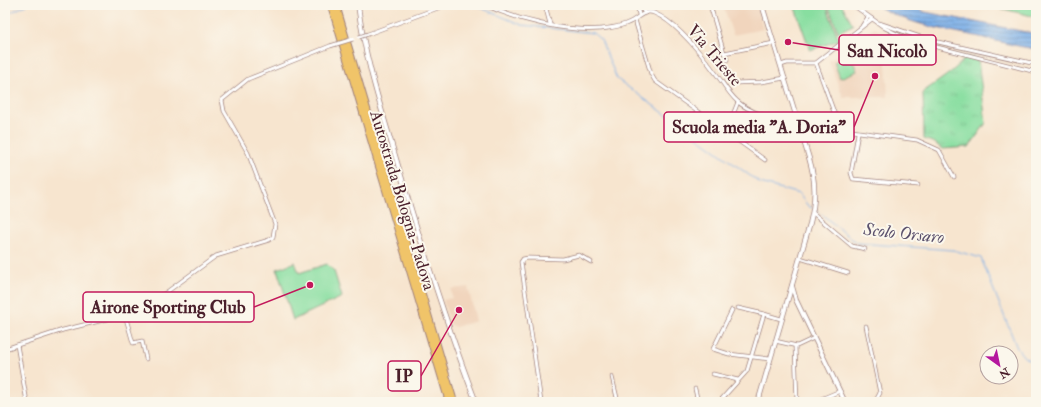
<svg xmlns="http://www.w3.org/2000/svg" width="1041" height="407" viewBox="0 0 1041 407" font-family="'IM FELL Double Pica',serif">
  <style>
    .built { fill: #f1d5bd }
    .grass { fill: url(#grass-tufts); stroke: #697e66 }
    .park { fill: #88dea0; stroke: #697e66 }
    .water { fill: url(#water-rules); stroke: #626689 }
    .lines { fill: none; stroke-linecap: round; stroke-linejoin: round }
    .stream { stroke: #7aaee7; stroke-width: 1 }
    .minor-casing { stroke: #a0827d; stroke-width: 4.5 }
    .tertiary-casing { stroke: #a0827d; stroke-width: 5.5 }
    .motorway-casing { stroke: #a0827d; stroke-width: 8 }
    .minor { stroke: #fff; stroke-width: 3 }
    .tertiary { stroke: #fff; stroke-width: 4 }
    .motorway { stroke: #f0c469; stroke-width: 6 }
    .minor-bridge-casing { stroke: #a0827d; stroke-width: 4.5; stroke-linecap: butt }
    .minor-bridge { stroke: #fff; stroke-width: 3 }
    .labels { text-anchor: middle; stroke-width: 4; stroke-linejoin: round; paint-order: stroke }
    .street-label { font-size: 17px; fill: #4a1f2b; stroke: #fbf7ec }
    .water-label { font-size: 18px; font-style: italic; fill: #5b516d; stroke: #fbf7ec }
    .leader { fill: none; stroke: #c2185b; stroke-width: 1.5 }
    .callout-dot { fill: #c2185b; stroke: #fbf7ec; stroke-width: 1.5 }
    .callout { fill: #fbf7ec; stroke: #c2185b; stroke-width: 1.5 }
    .callout-label { font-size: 18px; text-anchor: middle; font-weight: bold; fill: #4a1f2b }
  </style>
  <defs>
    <pattern id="grass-tufts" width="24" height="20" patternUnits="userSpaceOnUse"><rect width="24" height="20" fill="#88dea0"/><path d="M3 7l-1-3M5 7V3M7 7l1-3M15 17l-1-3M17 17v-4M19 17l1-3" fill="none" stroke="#77be8a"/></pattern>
    <pattern id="water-rules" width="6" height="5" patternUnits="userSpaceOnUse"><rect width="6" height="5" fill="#7aaee7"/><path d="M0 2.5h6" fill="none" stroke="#668dbb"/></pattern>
  </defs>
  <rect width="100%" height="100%" fill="#fbf7ec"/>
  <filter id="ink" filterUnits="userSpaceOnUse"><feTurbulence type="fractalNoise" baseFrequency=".025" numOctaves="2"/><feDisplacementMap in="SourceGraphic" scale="8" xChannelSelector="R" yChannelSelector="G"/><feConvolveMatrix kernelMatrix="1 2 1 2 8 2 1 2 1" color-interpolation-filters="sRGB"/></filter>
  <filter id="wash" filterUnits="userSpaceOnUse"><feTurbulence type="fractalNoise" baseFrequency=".012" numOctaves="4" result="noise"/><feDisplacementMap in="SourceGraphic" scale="16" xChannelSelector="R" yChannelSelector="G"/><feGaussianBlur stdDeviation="0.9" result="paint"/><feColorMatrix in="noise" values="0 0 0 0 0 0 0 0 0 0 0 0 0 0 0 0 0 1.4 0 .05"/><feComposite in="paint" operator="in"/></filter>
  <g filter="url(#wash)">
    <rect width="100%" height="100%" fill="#f7e5cf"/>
    <!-- built -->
    <g class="built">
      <polygon points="723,5 757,5 763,29 733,35"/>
      <polygon points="874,28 884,33 888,97 843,97 829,61"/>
      <polygon points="468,287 476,321 455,327 450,324 443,300 452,298 451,289"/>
    </g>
    <!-- grass -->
    <path class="grass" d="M 966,57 L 978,60 L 986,123 L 969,147 L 942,149 L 935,143 L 924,139 L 923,92 C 938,81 954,72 966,57 Z"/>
    <!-- park -->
    <g class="park">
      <polygon points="794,5 826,5 839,40 810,50"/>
      <polygon points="837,5 842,5 853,25 838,32 829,8"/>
      <polygon points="987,5 1036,5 1036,17"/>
      <polygon points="850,55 857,71 840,78 834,62"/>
      <polygon points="295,262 299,273 327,264 334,271 342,297 293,320 277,269"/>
    </g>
    <!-- water -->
    <path class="water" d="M 876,5 L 911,5 L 925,12 L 1036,34 L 1036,49 C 1015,46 996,41 976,36 C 941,29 907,24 876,5 Z"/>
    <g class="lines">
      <!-- stream -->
      <g class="stream">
        <polyline points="474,5 522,25 593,33 601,40 617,79 760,183 799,194 808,206 812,208"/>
        <polyline points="5,15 26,5"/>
        <polyline points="815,209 857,243 953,250 981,258 1017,348 1024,357 1036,364"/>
      </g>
    </g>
  </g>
  <g filter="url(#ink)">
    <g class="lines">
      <defs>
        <g id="minor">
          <path d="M 485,5 C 517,20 565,32 601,29 C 611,28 627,25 635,19 C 641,15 646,10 654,13 C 676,22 703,56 717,75 C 723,83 729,94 737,101 C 749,112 772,119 787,122 L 917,140 L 939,150 L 954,177"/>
          <polyline points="545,5 550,24"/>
          <polyline points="637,5 639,15"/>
          <polyline points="639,5 645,13"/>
          <polyline points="710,5 724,53 774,43"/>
          <polyline points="853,5 885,28 909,40 1036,72"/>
          <polyline points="635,20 651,74 655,81 726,132 738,102"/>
          <polyline points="879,23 929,40 1036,64"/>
          <polyline points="862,26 868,17"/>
          <polyline points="368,34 446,5"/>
          <polyline points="724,53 727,60"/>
          <polyline points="816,63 835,115 834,130"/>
          <polyline points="781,65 787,63 816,63 872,19"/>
          <polyline points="735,83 761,82 785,78"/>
          <polyline points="726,132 765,160"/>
          <polyline points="858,133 851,173 853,179 918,185"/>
          <polyline points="813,213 852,246 865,249"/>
          <polyline points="800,258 848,273"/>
          <polyline points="738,308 764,314"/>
          <polyline points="732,310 713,349 729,354 770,359"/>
          <polyline points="125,315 133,343 142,341 146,359"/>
          <polyline points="866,326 880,393 875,402"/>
          <polyline points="775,341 797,346 814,338"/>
          <polyline points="17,345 27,402"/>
          <polyline points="795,346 797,402"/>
          <polyline points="5,349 63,330 128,314 153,302 216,256 269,240 273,237 275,224 248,153 224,111 222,100 248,79 330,46"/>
          <polyline points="713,374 738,380"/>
          <polyline points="612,377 618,402"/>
          <polyline points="695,389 698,402"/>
          <polyline points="541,402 521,262 523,259 528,258 563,259 579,255 591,262"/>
          <polyline points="719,402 747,371 764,314 781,319"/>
          <polyline points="814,402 840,391"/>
        </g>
        <g id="tertiary">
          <path d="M 358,5 C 365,62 384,117 400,172 C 423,250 447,326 476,402"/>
          <polyline points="792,286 796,300 845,402"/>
          <path d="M 758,402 L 810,223 C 816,200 816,181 809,158 L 762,5"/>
        </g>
        <g id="motorway">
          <polyline points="331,5 449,402"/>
          <polyline points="336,5 454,402"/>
        </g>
      </defs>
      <!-- minor casing -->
      <use href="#minor" class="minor-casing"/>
      <!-- tertiary casing -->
      <use href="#tertiary" class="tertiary-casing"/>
      <!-- motorway casing -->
      <use href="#motorway" class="motorway-casing"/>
      <!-- minor -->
      <use href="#minor" class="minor"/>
      <!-- tertiary -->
      <use href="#tertiary" class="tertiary"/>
      <!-- motorway -->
      <use href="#motorway" class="motorway"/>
      <defs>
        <g id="minor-bridge">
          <polyline points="359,37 368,34"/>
          <polyline points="330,46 353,39"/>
        </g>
      </defs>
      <!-- minor-bridge casing -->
      <use href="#minor-bridge" class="minor-bridge-casing"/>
      <!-- minor-bridge -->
      <use href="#minor-bridge" class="minor-bridge"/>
    </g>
  </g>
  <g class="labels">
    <!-- street labels -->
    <g class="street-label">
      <text transform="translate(715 55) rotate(50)" y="6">Via Trieste</text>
      <text transform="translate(403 200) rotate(73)" y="6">Autostrada Bologna-Padova</text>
    </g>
    <!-- water labels -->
    <g class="water-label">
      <text transform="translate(904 233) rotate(6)" y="6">Scolo Orsaro</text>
    </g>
  </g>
  <!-- callouts -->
  <path class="leader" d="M788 42L839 50M875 76L854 127M310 285L254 307M459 310L421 376"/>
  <g class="callout-dot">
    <circle cx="788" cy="42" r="4"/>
    <circle cx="875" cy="76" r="4"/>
    <circle cx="310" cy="285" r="4"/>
    <circle cx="459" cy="310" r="4"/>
  </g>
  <g class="callout">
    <rect x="839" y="35" width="97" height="30" rx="4"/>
    <rect x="664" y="112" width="190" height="30" rx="4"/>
    <rect x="83" y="292" width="171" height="30" rx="4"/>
    <rect x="388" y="361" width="33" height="30" rx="4"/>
  </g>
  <g class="callout-label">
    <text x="887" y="57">San Nicolò</text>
    <text x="759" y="133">Scuola media "A. Doria"</text>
    <text x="168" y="313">Airone Sporting Club</text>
    <text x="404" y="382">IP</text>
  </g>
  <!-- margin -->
  <rect width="1041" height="407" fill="none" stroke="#fbf7ec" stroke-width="20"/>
  <!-- north arrow -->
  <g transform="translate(999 365) rotate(147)"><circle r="19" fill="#fbf7ec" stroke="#b4a19f"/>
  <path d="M0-3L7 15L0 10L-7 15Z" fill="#b5179e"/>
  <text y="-6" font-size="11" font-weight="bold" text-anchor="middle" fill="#4a1f2b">N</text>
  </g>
</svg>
